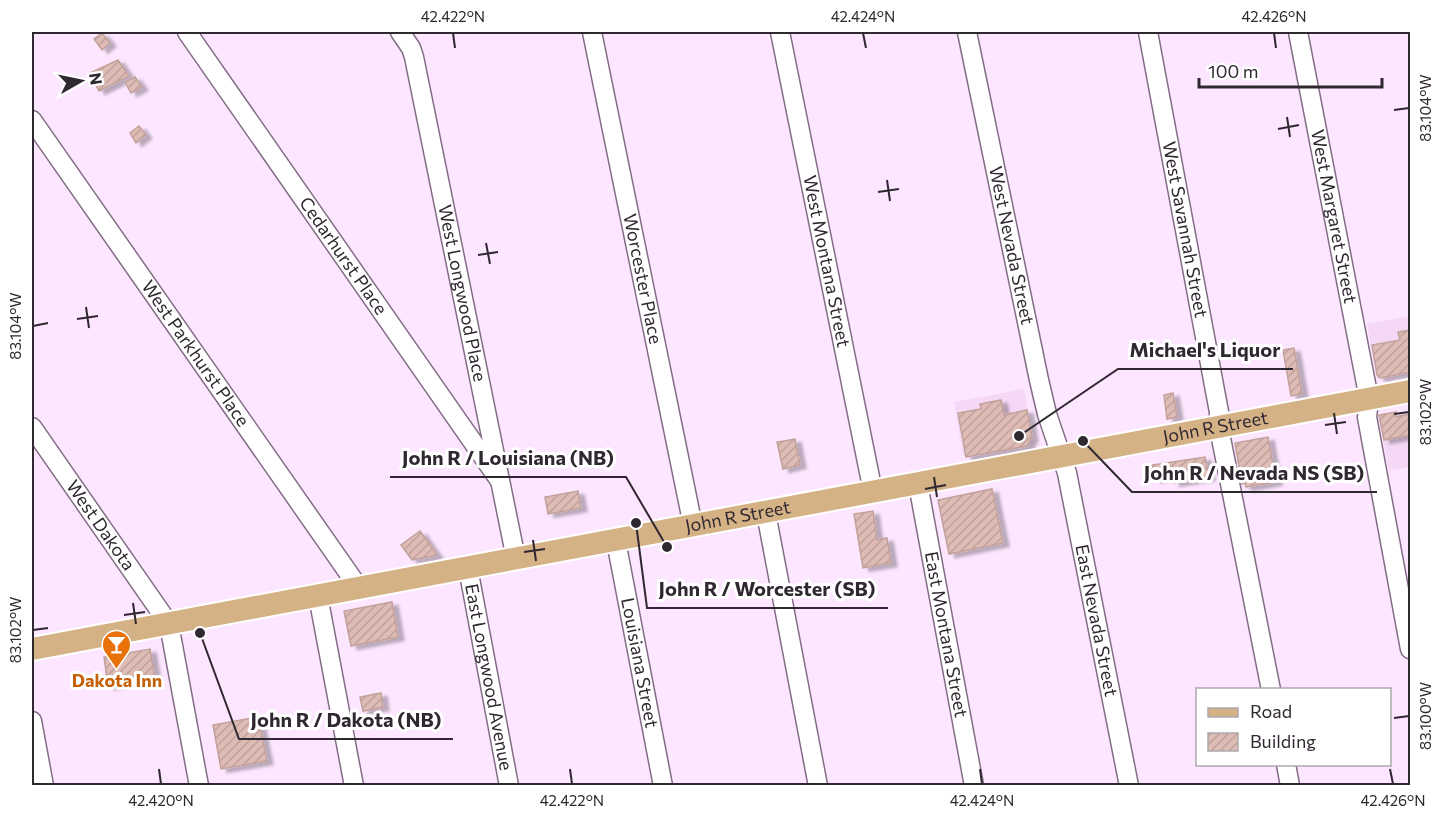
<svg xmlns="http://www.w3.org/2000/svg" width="1442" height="817" viewBox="0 0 1442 817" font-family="Commissioner,sans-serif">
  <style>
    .built { fill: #f4d8f6 }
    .building { fill: url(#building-hatch); stroke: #c2a19a; stroke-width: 1.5; filter: url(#shadow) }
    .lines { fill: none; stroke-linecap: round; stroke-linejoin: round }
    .minor-casing { stroke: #826e84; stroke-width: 21 }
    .major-casing { stroke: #fff; stroke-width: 26 }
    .minor { stroke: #fff; stroke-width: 18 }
    .major { stroke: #d5b286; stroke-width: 22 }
    .ticks { fill: none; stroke: #302831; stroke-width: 2 }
    .labels { text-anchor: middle; stroke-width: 6; stroke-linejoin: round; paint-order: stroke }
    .street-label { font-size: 18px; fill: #302831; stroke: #fff }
    .food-label { font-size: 18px; font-weight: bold; fill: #c56008; stroke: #fff }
    .leader { fill: none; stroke: #302831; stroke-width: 2 }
    .callout-dot { fill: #302831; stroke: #fff; stroke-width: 2 }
    .callout-label { font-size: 20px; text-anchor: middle; font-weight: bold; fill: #302831; stroke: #fff; stroke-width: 6; stroke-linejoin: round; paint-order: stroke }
    .neatline { fill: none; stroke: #302831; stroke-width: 2 }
    .ticks-label { font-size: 15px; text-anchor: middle; fill: #302831 }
  </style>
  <defs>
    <pattern id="building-hatch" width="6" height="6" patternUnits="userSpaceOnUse" patternTransform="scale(1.5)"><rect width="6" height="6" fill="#debcb5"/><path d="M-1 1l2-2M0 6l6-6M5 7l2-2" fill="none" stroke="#bfa29c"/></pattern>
    <filter id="shadow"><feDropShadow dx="6" dy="3.5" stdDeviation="1.5" flood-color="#0004"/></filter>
  </defs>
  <rect width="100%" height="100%" fill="#fde6ff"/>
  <!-- built -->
  <g class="built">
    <polygon points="1410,316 1410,373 1377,379 1367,324"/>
    <polygon points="1024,389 1034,444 963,456 954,402"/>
    <polygon points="1410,411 1410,467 1389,471 1379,417"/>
  </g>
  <!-- building -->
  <g class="building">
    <polygon points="102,33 110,43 102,50 94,39"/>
    <polygon points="118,60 129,76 99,91 90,73"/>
    <polygon points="135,77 142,87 131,93 125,82"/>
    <polygon points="139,126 146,135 136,143 130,133"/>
    <polygon points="1410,330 1410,372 1380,378 1377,375 1372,345 1400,340 1398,332"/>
    <polygon points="1294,348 1302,394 1291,396 1283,350"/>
    <polygon points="1173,393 1177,417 1167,419 1164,395"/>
    <polygon points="1001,400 1004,415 1027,410 1032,437 1027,446 966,457 958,413 981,409 980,404"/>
    <polygon points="1396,412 1396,417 1410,414 1410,435 1384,440 1379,415"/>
    <polygon points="1268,437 1276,482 1246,487 1245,483 1242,484 1235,443"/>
    <polygon points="795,439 800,465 783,469 777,442"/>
    <polygon points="1205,457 1209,477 1174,483 1173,475 1155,479 1152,465"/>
    <polygon points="992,489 1003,543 949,554 938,500"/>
    <polygon points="578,491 581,508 548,514 545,497"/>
    <polygon points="873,511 877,540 887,538 891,563 863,568 854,514"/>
    <polygon points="420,531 437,555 412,560 401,545"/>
    <polygon points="392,602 398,637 351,646 344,611"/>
    <polygon points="150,649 155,678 108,686 104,657"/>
    <polygon points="381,693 383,707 363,711 360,697"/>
    <polygon points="258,717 267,761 221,769 213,725"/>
  </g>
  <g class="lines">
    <defs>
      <g id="minor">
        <path id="s1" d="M 187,32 L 500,481"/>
        <path id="s2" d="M 400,32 L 411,48 L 414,57 L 516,559"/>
        <path id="s3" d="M 592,32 L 693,526"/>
        <path id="s4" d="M 780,32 L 873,492"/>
        <path id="s5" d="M 967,32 L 1039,380 L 1047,414 L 1067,473 L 1129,786"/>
        <path id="s6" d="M 1148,32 L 1219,412 L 1219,428 L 1271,690"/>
        <path id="s7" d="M 1298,32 L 1369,399 L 1367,417 L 1410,649"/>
        <path id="s8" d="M 32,120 L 359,588"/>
        <path id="s9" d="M 32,427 L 169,624 L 199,786"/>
        <path id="s10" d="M 918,484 L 974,786"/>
        <polyline points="766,513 818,786"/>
        <path id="s11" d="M 616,541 L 663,786"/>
        <path id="s12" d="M 468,568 L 509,786"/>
        <polyline points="318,596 354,786"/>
        <polyline points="32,721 44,786"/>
        <polyline points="1286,764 1290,786"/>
      </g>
      <g id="major">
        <path id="s13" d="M 32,649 L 1410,391"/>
      </g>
    </defs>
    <!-- minor casing -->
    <use href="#minor" class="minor-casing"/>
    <!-- major casing -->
    <use href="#major" class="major-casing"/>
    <!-- minor -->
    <use href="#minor" class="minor"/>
    <!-- major -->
    <use href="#major" class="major"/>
  </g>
  <!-- ticks -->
  <path class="ticks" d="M 453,33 L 455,48M 863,33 L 866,48M 1274,33 L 1276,48M 1394,110 L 1409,108M 1287,117 L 1290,137M 1278,129 L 1299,125M 887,180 L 890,201M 878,192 L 899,189M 486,243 L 490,264M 478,255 L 498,252M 86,307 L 89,328M 77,319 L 98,316M 33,326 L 48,323M 1334,413 L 1337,434M 1394,414 L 1409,412M 1325,425 L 1346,422M 934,477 L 937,497M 925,489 L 946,485M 533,540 L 536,561M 524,552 L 545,549M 133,603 L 136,624M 124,615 L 145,612M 33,630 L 48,628M 1394,718 L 1409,716M 159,769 L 161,784M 570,769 L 572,784M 980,769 L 982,784M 1390,769 L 1393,784"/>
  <!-- icons -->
  <defs>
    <symbol id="bar-pin" viewBox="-11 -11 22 30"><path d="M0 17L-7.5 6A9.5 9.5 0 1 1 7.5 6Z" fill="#e8710a" stroke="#fff"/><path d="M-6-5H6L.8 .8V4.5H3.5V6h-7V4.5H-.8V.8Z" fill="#fff"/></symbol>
  </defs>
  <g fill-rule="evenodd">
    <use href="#bar-pin" x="100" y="628" width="33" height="45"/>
  </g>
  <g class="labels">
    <!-- street labels -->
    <g class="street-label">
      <text dy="6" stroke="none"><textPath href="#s7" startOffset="188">West Margaret Street</textPath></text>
      <text dy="6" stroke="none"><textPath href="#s6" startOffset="201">West Savannah Street</textPath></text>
      <text dy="6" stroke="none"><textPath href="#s5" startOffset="218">West Nevada Street</textPath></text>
      <text dy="6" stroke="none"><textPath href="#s1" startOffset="273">Cedarhurst Place</textPath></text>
      <text dy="6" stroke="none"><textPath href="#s4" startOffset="234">West Montana Street</textPath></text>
      <text dy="6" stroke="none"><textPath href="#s3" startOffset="252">Worcester Place</textPath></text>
      <text dy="6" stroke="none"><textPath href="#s2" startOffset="270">West Longwood Place</textPath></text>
      <text dy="6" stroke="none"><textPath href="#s8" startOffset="285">West Parkhurst Place</textPath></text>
      <text dy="6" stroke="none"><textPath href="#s13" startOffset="1204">John R Street</textPath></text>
      <text dy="6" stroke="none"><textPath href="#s13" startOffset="718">John R Street</textPath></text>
      <text dy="6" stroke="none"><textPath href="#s9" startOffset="120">West Dakota</textPath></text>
      <text dy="6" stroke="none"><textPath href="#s5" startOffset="603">East Nevada Street</textPath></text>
      <text dy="6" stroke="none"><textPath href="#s10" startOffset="153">East Montana Street</textPath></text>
      <text dy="6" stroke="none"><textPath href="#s11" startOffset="124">Louisiana Street</textPath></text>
      <text dy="6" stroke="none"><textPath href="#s12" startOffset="111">East Longwood Avenue</textPath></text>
    </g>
    <!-- food labels -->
    <g class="food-label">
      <text x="117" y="687">Dakota Inn</text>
    </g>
  </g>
  <!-- callouts -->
  <path class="leader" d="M1019 436L1118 369H1293M667 547L626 477H390M1083 441L1132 492H1377M636 523L647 608H888M200 633L239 739H453"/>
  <g class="callout-dot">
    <circle cx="1019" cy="436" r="6"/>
    <circle cx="667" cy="547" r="6"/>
    <circle cx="1083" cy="441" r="6"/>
    <circle cx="636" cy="523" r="6"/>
    <circle cx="200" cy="633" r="6"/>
  </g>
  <g class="callout-label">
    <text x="1205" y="357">Michael's Liquor</text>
    <text x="508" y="465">John R / Louisiana (NB)</text>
    <text x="1254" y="480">John R / Nevada NS (SB)</text>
    <text x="767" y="596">John R / Worcester (SB)</text>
    <text x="346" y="727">John R / Dakota (NB)</text>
  </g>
  <!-- border -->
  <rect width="1442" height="817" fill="none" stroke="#ffffff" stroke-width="66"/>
  <!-- legend -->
  <rect x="1196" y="688" width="195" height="78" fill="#ffffff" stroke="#aca9ad" stroke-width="1.5"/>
  <rect x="1208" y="708" width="30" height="9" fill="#d5b286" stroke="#aca9ad" stroke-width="1.5"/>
  <text x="1250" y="718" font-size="18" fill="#302831">Road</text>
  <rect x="1208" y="733" width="30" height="18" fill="url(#building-hatch)" stroke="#aca9ad" stroke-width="1.5"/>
  <text x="1250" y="748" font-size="18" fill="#302831">Building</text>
  <!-- north arrow -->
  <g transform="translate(81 81) rotate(81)" stroke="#ffffff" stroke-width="4.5" paint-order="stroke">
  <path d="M0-4.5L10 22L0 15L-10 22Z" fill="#302831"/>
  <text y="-9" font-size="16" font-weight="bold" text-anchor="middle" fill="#302831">N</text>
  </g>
  <!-- scale -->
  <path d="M1199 78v9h183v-9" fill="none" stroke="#302831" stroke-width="3"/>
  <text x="1208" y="78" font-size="18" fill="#302831" stroke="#ffffff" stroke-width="4.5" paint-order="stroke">100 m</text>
  <rect x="33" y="33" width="1376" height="751" class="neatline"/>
  <g class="ticks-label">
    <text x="453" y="22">42.422°N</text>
    <text x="863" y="22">42.424°N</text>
    <text x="1274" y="22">42.426°N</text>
    <text transform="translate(1426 108) rotate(-90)" y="5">83.104°W</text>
    <text transform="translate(16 326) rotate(-90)" y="5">83.104°W</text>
    <text transform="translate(1426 412) rotate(-90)" y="5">83.102°W</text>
    <text transform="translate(16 630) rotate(-90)" y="5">83.102°W</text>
    <text transform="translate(1426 716) rotate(-90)" y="5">83.100°W</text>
    <text x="161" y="806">42.420°N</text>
    <text x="572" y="806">42.422°N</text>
    <text x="982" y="806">42.424°N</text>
    <text x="1393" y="806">42.426°N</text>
  </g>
</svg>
